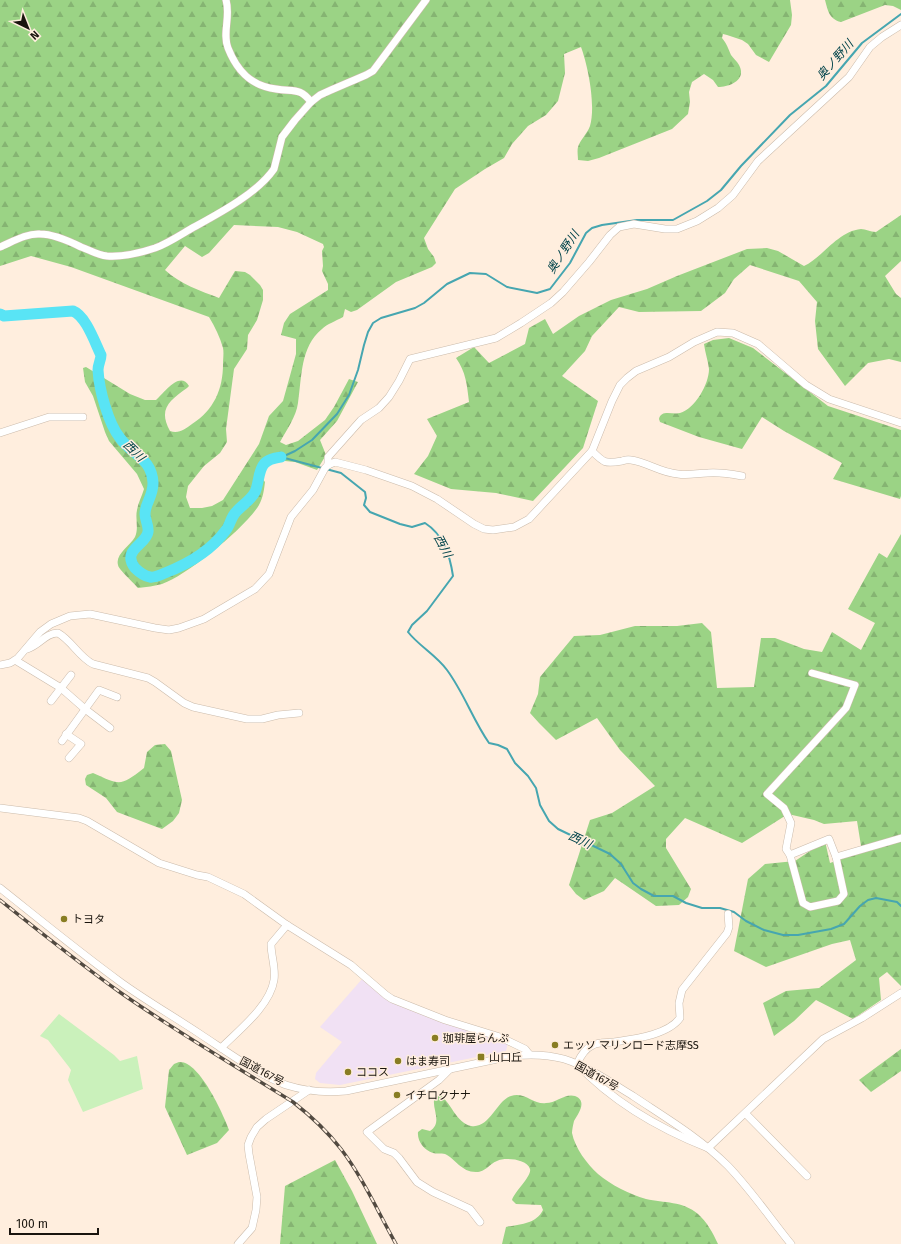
<svg xmlns="http://www.w3.org/2000/svg" width="901" height="1244" viewBox="0 0 901 1244" font-family="'Fira Sans','Noto Sans JP',sans-serif">
  <style>
    .commercial { fill: #f1e1f4 }
    .green { fill: #caf1bb }
    .forest { fill: url(#forest-firs); fill-rule: evenodd }
    .lines { fill: none; stroke-linecap: round; stroke-linejoin: round }
    .stream { stroke: #46a6b0; stroke-width: 2 }
    .river { stroke: #59e4f5; stroke-width: 11 }
    .minor-casing { stroke: #cbbbab; stroke-width: 8 }
    .minor { stroke: #fff; stroke-width: 7 }
    .rail-casing { stroke: #524a41; stroke-width: 3.5 }
    .rail { stroke: #ffeede; stroke-width: 2; stroke-dasharray: 6; stroke-linecap: butt }
    .poi-dot { fill: #887d23; stroke: #ffeede; stroke-width: 1.5 }
    .labels { text-anchor: middle; stroke-width: 3; stroke-linejoin: round; paint-order: stroke }
    .poi-label { font-size: 11px; fill: #19140e; stroke: #ffeede; text-anchor: start }
    .street-label { font-size: 11px; fill: #19140e; stroke: #ffeede }
    .water-label { font-size: 12px; font-style: italic; fill: #00434a; stroke: #ffeede }
  </style>
  <defs>
    <pattern id="forest-firs" width="22" height="20" patternUnits="userSpaceOnUse"><rect width="22" height="20" fill="#9bd385"/><path d="M5 1l3.5 6h-7zM16 11l3.5 6h-7z" fill="#85b472"/></pattern>
  </defs>
  <rect width="100%" height="100%" fill="#ffeede"/>
  <!-- commercial -->
  <polygon class="commercial" points="363,978 381,995 508,1043 506,1051 340,1085 320,1083 315,1079 316,1073 342,1042 320,1027"/>
  <!-- green -->
  <polygon class="green" points="59,1014 114,1055 120,1061 137,1056 143,1089 83,1112 68,1080 71,1070 69,1067 48,1040 40,1036"/>
  <!-- forest -->
  <g class="forest">
    <path d="M 0,0 L 790,0 L 792,15 L 791,25 L 769,62 L 756,55 L 748,44 L 742,40 L 727,35 L 723,34 L 722,38 C 727,44 728,48 731,55 C 733,58 737,61 739,65 C 747,80 730,87 718,87 L 713,80 L 704,74 L 692,82 L 689,92 L 690,102 L 688,114 L 672,129 L 599,158 L 588,161 L 578,160 C 578,156 577,151 578,147 C 580,140 587,134 590,126 C 596,105 588,66 581,47 L 564,54 L 565,73 L 558,101 L 546,115 L 528,126 L 512,144 L 504,158 L 485,169 L 455,189 L 424,238 L 428,249 L 434,257 L 436,263 L 432,267 L 396,282 L 357,310 L 351,312 L 345,309 L 343,317 C 336,321 327,324 322,329 C 300,347 302,377 298,403 C 296,417 287,429 280,442 L 286,445 L 298,441 L 325,420 L 334,407 L 349,379 L 358,382 L 337,421 L 320,440 L 326,455 L 317,470 L 295,462 L 275,460 L 270,465 L 264,466 L 261,477 L 265,482 C 264,490 263,498 259,505 C 245,528 187,575 162,584 C 155,586 146,587 138,588 C 135,584 118,569 118,565 C 115,554 130,546 135,537 C 139,528 135,519 137,510 C 138,503 142,496 144,489 L 137,474 L 109,441 L 105,432 L 93,396 L 85,382 L 83,368 L 86,367 L 130,394 L 145,400 L 156,400 C 164,393 180,370 189,386 L 187,388 C 169,401 158,409 170,431 C 179,434 185,429 192,424 C 214,410 223,389 223,364 C 223,359 224,353 223,348 C 220,337 215,327 209,317 L 71,267 L 31,256 L 0,266 ZM 234,225 L 278,227 L 297,232 L 323,244 L 324,247 L 322,251 L 323,266 L 322,271 L 328,284 L 328,290 L 290,314 L 284,323 L 281,335 L 296,339 L 296,354 L 283,401 L 269,416 L 259,444 L 223,500 L 212,506 L 202,508 L 190,508 L 186,497 L 188,486 L 204,466 L 220,453 L 227,442 L 226,429 L 234,369 L 247,349 L 248,335 L 257,320 L 263,300 L 263,290 L 260,285 L 250,275 L 245,272 L 235,271 L 219,298 C 201,291 180,284 165,270 L 185,246 L 202,257 L 209,253 Z"/>
    <path d="M 825,0 L 901,0 L 901,10 L 893,6 L 885,5 L 841,22 C 829,19 828,11 825,0 Z"/>
    <path d="M 901,215 L 901,261 L 885,276 L 896,294 L 901,298 L 901,362 L 889,359 L 868,363 L 845,386 L 818,349 L 815,321 L 817,302 L 799,281 L 750,265 L 734,279 L 725,293 L 701,311 L 639,312 L 619,307 L 592,336 L 585,351 L 562,376 L 598,401 L 583,448 L 533,501 L 496,493 L 451,489 L 414,474 L 428,456 L 437,436 L 427,419 L 469,402 C 467,385 466,372 456,358 L 474,347 L 489,363 L 525,344 L 529,328 L 545,319 L 553,334 L 579,316 L 611,300 L 647,289 L 677,276 L 747,249 L 767,248 L 778,251 L 804,266 C 823,257 838,231 861,229 C 866,229 870,232 876,232 Z"/>
    <path d="M 729,338 L 753,348 L 828,406 L 901,430 L 901,496 L 900,499 L 833,479 L 842,463 L 784,431 L 762,417 L 742,449 L 699,437 L 660,422 L 659,419 C 661,409 673,415 680,413 C 695,409 709,384 709,369 C 708,361 705,352 704,344 L 713,340 Z"/>
    <polygon points="901,534 901,986 887,972 879,978 881,1000 853,1019 816,1000 794,1021 774,1036 763,1003 786,991 819,988 856,960 850,940 832,944 766,967 734,951 748,879 765,864 795,861 825,841 830,863 862,852 857,821 824,824 814,820 788,814 742,843 685,818 666,839 666,848 691,889 688,897 679,905 656,906 615,878 604,891 584,900 576,894 569,885 590,820 612,813 655,786 620,750 597,718 556,740 539,723 530,713 538,694 540,677 574,636 600,635 635,626 677,626 702,623 711,632 717,688 754,687 761,638 775,638 804,649 822,652 832,632 861,650 875,623 848,609 879,553 887,558"/>
    <path d="M 165,744 L 171,751 L 182,800 L 179,813 L 173,821 L 162,829 L 117,812 L 106,798 L 86,785 L 85,779 L 87,775 L 93,773 C 120,785 120,787 144,768 L 147,752 L 155,745 Z"/>
    <polygon points="901,1049 901,1071 871,1092 859,1080"/>
    <path d="M 179,1062 C 199,1060 223,1114 229,1130 L 217,1143 L 187,1155 L 165,1107 L 169,1070 L 174,1064 Z"/>
    <path d="M 439,1094 C 451,1102 456,1123 471,1126 C 490,1129 496,1101 511,1096 C 524,1091 534,1105 546,1103 C 556,1103 565,1093 575,1096 C 588,1101 578,1114 574,1121 C 573,1125 572,1130 572,1133 C 575,1148 587,1164 598,1174 C 611,1185 629,1194 646,1199 C 664,1203 683,1201 698,1214 C 707,1222 713,1233 718,1244 L 502,1244 L 506,1227 C 521,1224 536,1224 543,1210 L 541,1205 L 516,1204 L 512,1200 C 515,1191 532,1176 530,1169 C 527,1159 505,1157 497,1161 C 489,1164 486,1172 476,1172 C 461,1172 456,1159 445,1154 C 441,1153 436,1154 433,1153 C 424,1150 417,1141 418,1132 L 422,1129 L 430,1131 C 446,1121 425,1101 439,1094 Z"/>
    <polygon points="335,1160 352,1191 377,1244 280,1244 285,1186"/>
  </g>
  <g class="lines">
    <!-- stream -->
    <g class="stream">
      <polyline points="281,457 322,468"/>
      <polyline points="282,457 295,451 312,440 337,414 349,395 358,370 364,345 368,332 373,323 381,318 415,308 424,303 447,284 470,273 486,274 507,287 537,293 550,289 570,263 586,233 592,228 602,225 637,220 673,220 707,201 721,190 741,166 790,115 826,86 862,43 901,14"/>
      <path d="M 326,469 L 341,473 L 365,492 L 366,498 L 364,505 L 370,512 L 400,524 L 412,527 L 425,523 C 444,535 450,556 453,576 L 427,611 L 412,625 L 408,632 C 419,646 436,655 447,670 C 464,693 473,720 489,743 L 498,745 L 507,749 L 515,763 L 528,776 L 536,788 L 540,805 L 549,821 L 558,829 L 610,854 L 621,864 L 633,883 L 641,889 L 654,896 L 673,896 L 686,903 L 702,908 L 720,908 L 734,912 L 746,921 L 764,930 L 783,935 L 798,935 L 831,929 L 844,924 L 860,906 L 868,900 L 876,898 L 897,902 L 901,906"/>
    </g>
    <!-- river -->
    <path class="river" d="M 0,314 L 4,316 L 73,311 C 86,316 95,343 101,355 C 101,360 98,364 98,370 C 99,389 108,423 120,438 C 132,455 152,458 153,483 C 153,497 145,503 145,514 C 145,520 149,526 148,532 C 146,545 121,550 135,568 C 139,572 144,576 150,577 C 155,578 160,575 165,573 C 188,564 211,551 226,530 C 230,525 231,517 236,512 C 242,505 251,500 255,492 C 259,484 258,471 264,464 C 268,459 275,458 281,457"/>
    <defs>
      <g id="minor">
        <path d="M 226,0 C 231,16 222,33 228,48 C 237,71 251,86 276,89 C 293,92 300,87 311,102"/>
        <path d="M 0,247 C 12,242 27,233 40,234 C 53,234 69,241 81,247 C 90,250 97,255 107,256 C 122,257 140,253 155,248 C 166,244 177,237 187,231 C 214,216 256,195 274,169 L 282,137 L 295,120 L 311,102 L 320,95 L 331,90 L 366,75 L 373,71 L 426,0"/>
        <polyline points="0,433 49,417 83,417"/>
        <path d="M 592,451 C 604,463 605,464 622,461 C 625,460 627,459 631,460 C 647,462 661,473 678,474 C 688,476 698,473 708,473 C 720,472 731,474 742,476"/>
        <polyline points="328,465 328,457 361,420 379,408 389,397 399,381 410,359 496,338 521,323 551,303 563,292 589,262 610,235 619,227 634,224 665,229 677,229 697,221 718,208 733,195 758,161 849,77 870,47 882,37 901,25"/>
        <path d="M 27,649 C 39,646 45,633 58,633 C 72,641 79,657 93,664 L 148,678 L 155,682 L 184,703 L 193,707 L 247,719 L 262,719 L 278,715 L 299,713"/>
        <polyline points="15,660 61,688 85,709 110,728"/>
        <polyline points="0,665 10,663 17,659 40,632 51,624 70,616 90,614 155,628 169,630 179,628 204,619 255,589 269,574 291,517 313,490 325,468 328,465 335,462 366,470 412,486 437,499 474,524 484,529 493,530 514,527 529,519 592,451 612,401 620,385 627,378 636,371 669,357 694,342 717,332 733,333 758,344 806,385 829,399 901,423"/>
        <polyline points="51,701 71,675"/>
        <polyline points="66,734 81,744 69,758"/>
        <polyline points="62,741 99,690 117,697"/>
        <polyline points="0,808 79,818 87,821 159,863 197,875 208,877 244,894 287,925 351,965 386,995 392,999 445,1020 500,1037 525,1049 529,1054"/>
        <polygon points="829,839 836,857 844,894 838,901 810,907 803,903 790,855"/>
        <polyline points="790,855 786,849 791,823 784,808 767,794 846,708 855,685 812,673"/>
        <polyline points="836,857 901,838"/>
        <path d="M 0,888 C 39,919 78,951 119,981 C 145,1000 173,1016 200,1034 C 226,1051 257,1074 286,1085 C 305,1091 325,1093 346,1091 L 512,1056 C 530,1054 546,1054 564,1059 C 589,1067 610,1082 633,1096 C 666,1118 700,1138 728,1166 C 751,1190 770,1218 791,1244"/>
        <path d="M 728,914 L 729,927 L 727,933 L 682,990 L 679,1003 L 680,1018 C 668,1035 634,1039 614,1042 C 608,1043 599,1042 593,1045 C 586,1048 580,1057 577,1064 C 613,1102 660,1129 708,1148 L 823,1039 L 862,1018 L 901,993"/>
        <path d="M 221,1048 C 239,1030 270,1006 274,980 C 276,968 271,956 271,944 L 287,925"/>
        <polyline points="450,1069 439,1080 367,1132 384,1149 394,1153 399,1158 417,1182 433,1192 470,1209 480,1222"/>
        <polyline points="746,1114 807,1176"/>
        <polyline points="238,1244 252,1228 256,1210 257,1197 249,1154 248,1145 251,1137 257,1127 266,1119 309,1090"/>
      </g>
    </defs>
    <!-- minor casing -->
    <use href="#minor" class="minor-casing"/>
    <!-- minor -->
    <use href="#minor" class="minor"/>
    <defs>
      <path id="rail" d="M 0,900 C 40,932 79,963 121,993 C 177,1032 235,1066 293,1102 C 311,1116 327,1131 341,1149 C 363,1178 378,1212 396,1244"/>
    </defs>
    <!-- rail casing -->
    <use href="#rail" class="rail-casing"/>
    <!-- rail -->
    <use href="#rail" class="rail"/>
  </g>
  <!-- markers -->
  <g class="poi-dot">
    <circle cx="64" cy="919" r="4"/>
    <circle cx="435" cy="1038" r="4"/>
    <circle cx="555" cy="1045" r="4"/>
    <rect x="477" y="1053" width="8" height="8" rx="2"/>
    <circle cx="398" cy="1061" r="4"/>
    <circle cx="348" cy="1072" r="4"/>
    <circle cx="397" cy="1095" r="4"/>
  </g>
  <g class="labels">
    <!-- poi labels -->
    <g class="poi-label">
      <text x="72" y="923">トヨタ</text>
      <text x="443" y="1042">珈琲屋らんぷ</text>
      <text x="563" y="1049">エッソ マリンロード志摩SS</text>
      <text x="489" y="1061">山口丘</text>
      <text x="406" y="1065">はま寿司</text>
      <text x="356" y="1076">ココス</text>
      <text x="405" y="1099">イチロクナナ</text>
    </g>
    <!-- street labels -->
    <g class="street-label">
      <text transform="translate(262 1071) rotate(28)" y="4">国道167号</text>
      <text transform="translate(597 1076) rotate(29)" y="4">国道167号</text>
    </g>
    <!-- water labels -->
    <g class="water-label">
      <text transform="translate(835 60) rotate(-49)" y="4">奥ノ野川</text>
      <text transform="translate(563 252) rotate(-57)" y="4">奥ノ野川</text>
      <text transform="translate(134 451) rotate(44)" y="4">西川</text>
      <text transform="translate(443 546) rotate(62)" y="4">西川</text>
      <text transform="translate(580 840) rotate(25)" y="4">西川</text>
    </g>
  </g>
  <!-- north arrow -->
  <g transform="translate(28 28) rotate(137)" stroke="#ffeede" stroke-width="3" paint-order="stroke">
  <path d="M0-3L7 15L0 10L-7 15Z" fill="#19140e"/>
  <text y="-6" font-size="11" font-weight="bold" text-anchor="middle" fill="#19140e">N</text>
  </g>
  <!-- scale -->
  <path d="M10 1228v6h88v-6" fill="none" stroke="#19140e" stroke-width="2"/>
  <text x="16" y="1228" font-size="12" fill="#19140e" stroke="#ffeede" stroke-width="3" paint-order="stroke">100 m</text>
</svg>
